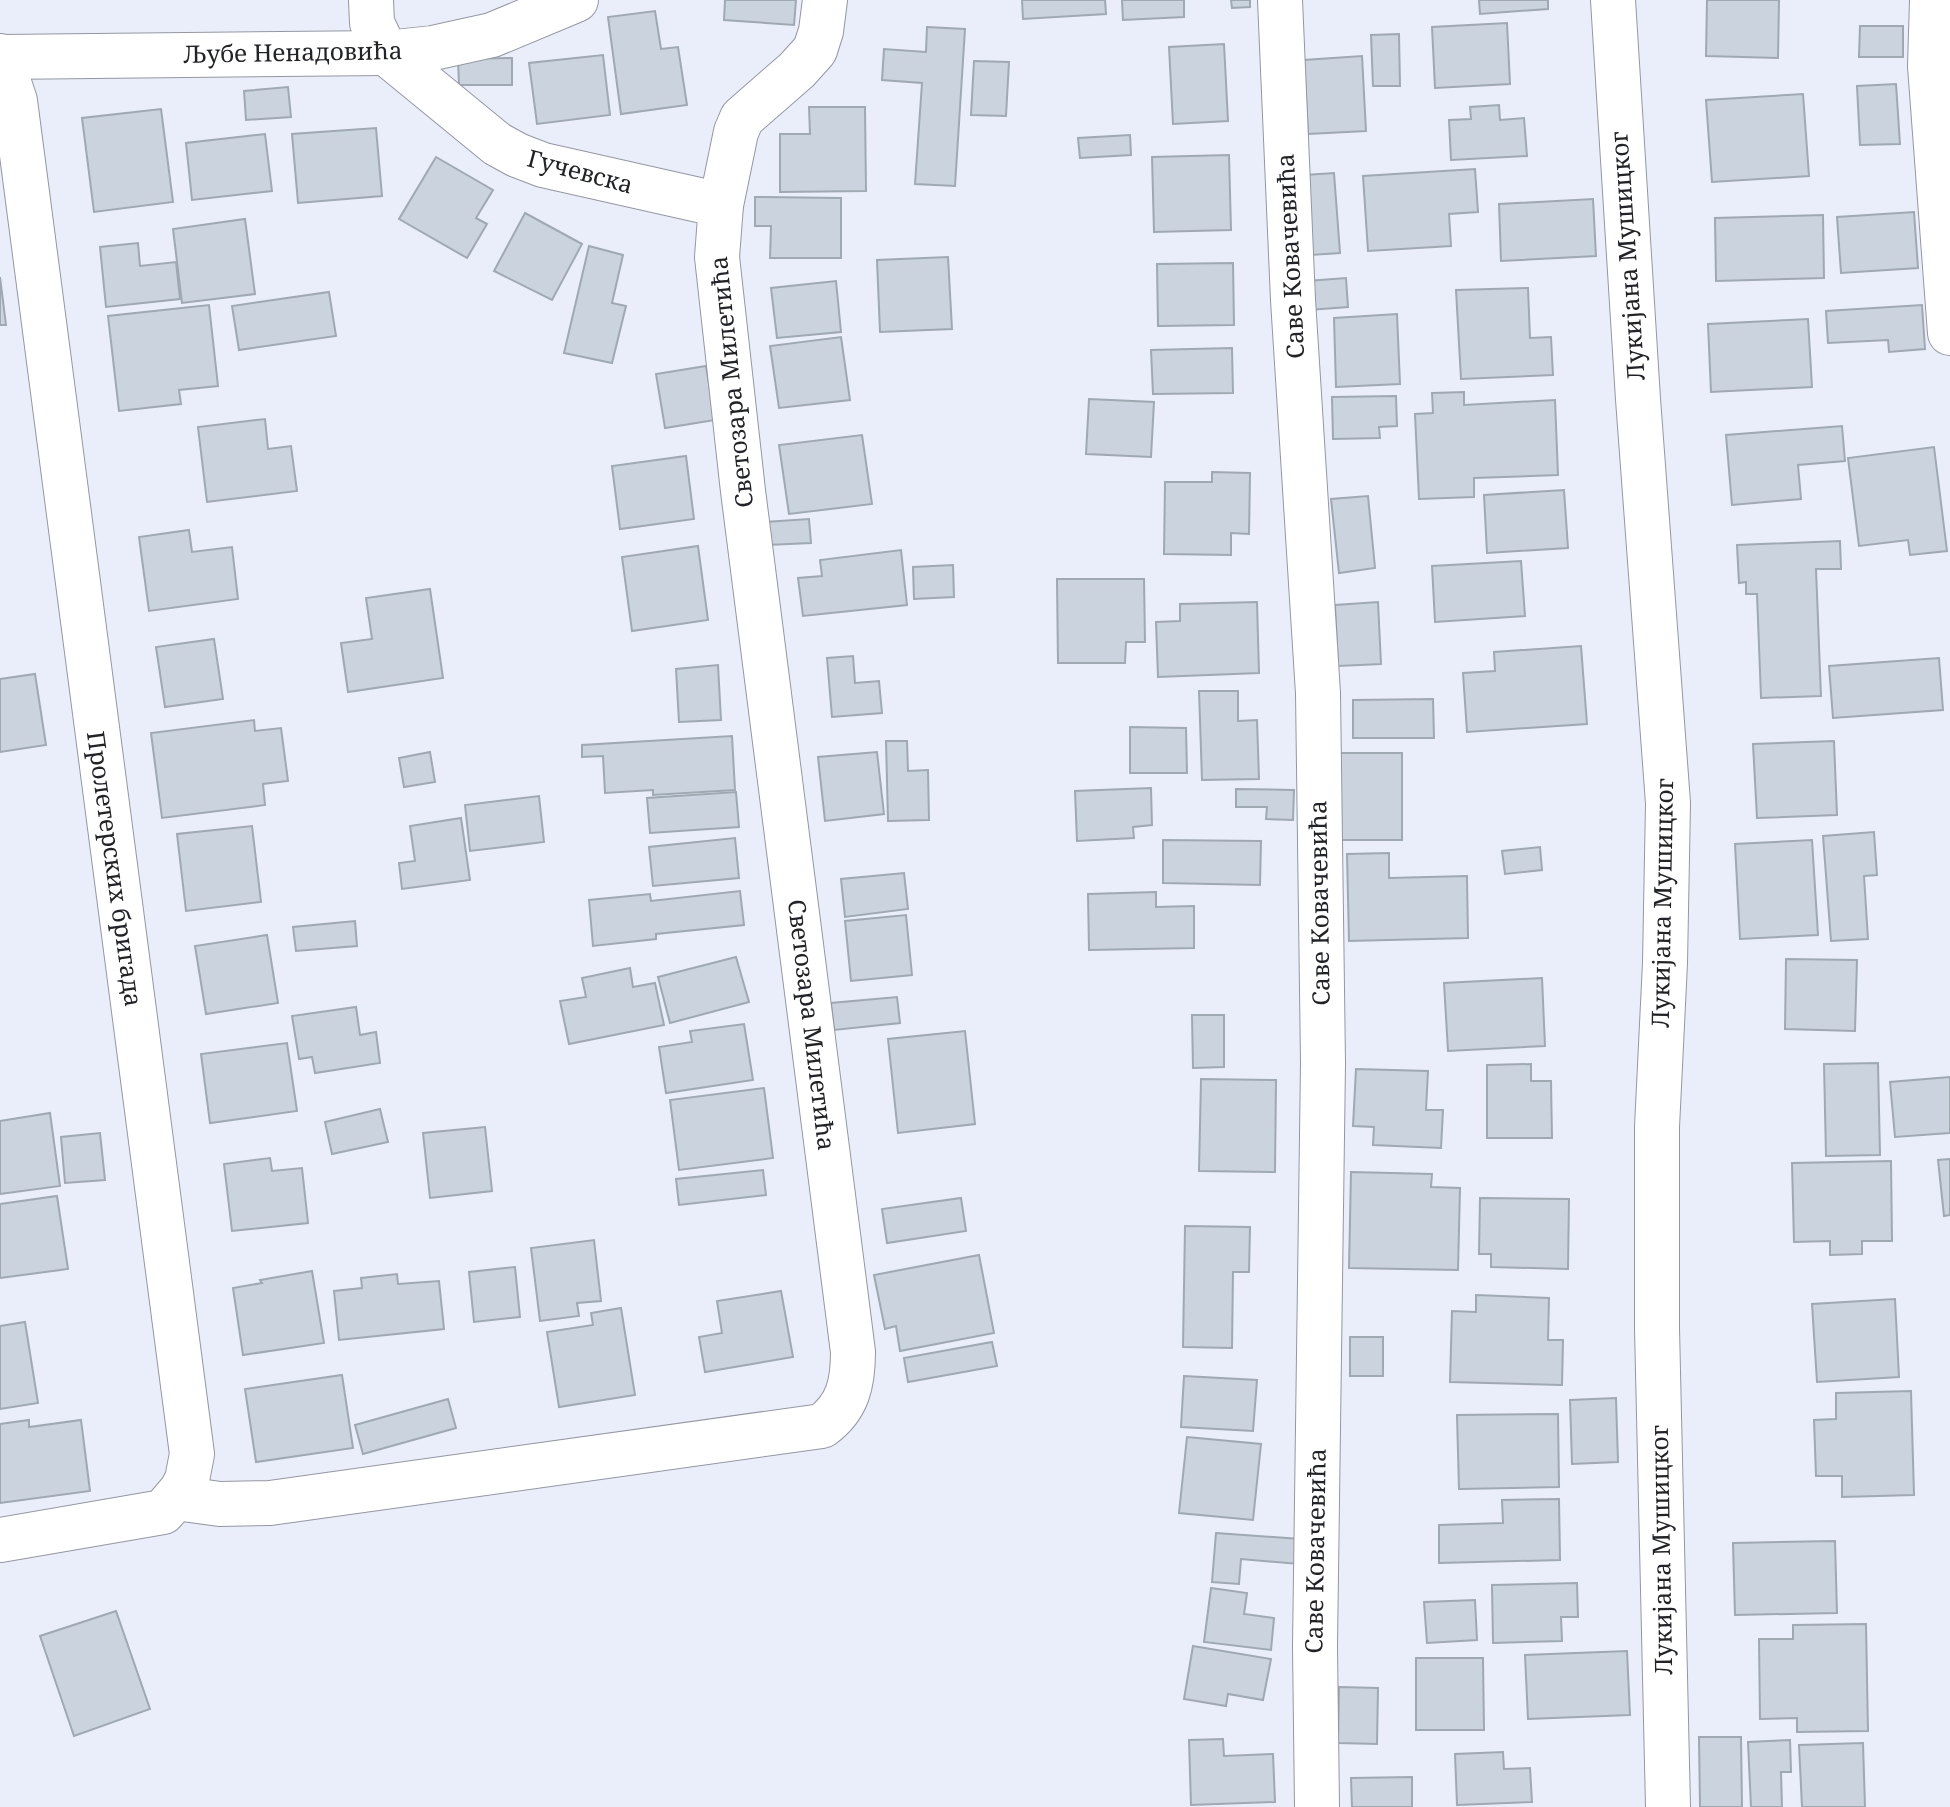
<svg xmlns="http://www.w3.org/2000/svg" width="1950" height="1807" viewBox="0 0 1950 1807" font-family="'Noto Serif',serif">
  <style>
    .building { fill: #cbd4de; stroke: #9fa9b2; stroke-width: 2 }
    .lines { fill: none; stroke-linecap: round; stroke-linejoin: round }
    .minor-casing { stroke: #9497a3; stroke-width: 46 }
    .minor { stroke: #fff; stroke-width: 44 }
    .labels { text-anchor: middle; stroke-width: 6; stroke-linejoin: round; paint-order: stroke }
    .street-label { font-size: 24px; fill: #222328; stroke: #fff }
  </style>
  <rect width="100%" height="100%" fill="#eaeefb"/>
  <!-- building -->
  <g class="building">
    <polygon points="725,0 796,0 794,25 724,20"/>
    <polygon points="1022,0 1105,0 1106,14 1023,19"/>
    <polygon points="1122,0 1184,0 1184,17 1123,20"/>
    <polygon points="1231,0 1250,0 1250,7 1232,8"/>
    <polygon points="1479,0 1548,0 1548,9 1480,14"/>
    <polygon points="1707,0 1779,0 1778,58 1706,56"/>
    <polygon points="655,11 661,49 678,47 687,105 621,114 608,17"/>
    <polygon points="1507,23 1510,84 1435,88 1432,27"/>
    <polygon points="1860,26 1903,26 1903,57 1859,57"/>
    <polygon points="927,27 965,29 955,186 915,184 922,83 882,80 884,49 926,52"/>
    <polygon points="1399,34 1400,86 1373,86 1371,35"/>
    <polygon points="1224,44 1228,121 1173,124 1169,47"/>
    <polygon points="603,55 610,115 537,124 529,63"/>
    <polygon points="1362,56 1366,131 1308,134 1304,60"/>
    <polygon points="512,58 512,85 459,85 458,59"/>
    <polygon points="974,61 1009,62 1006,116 971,115"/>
    <polygon points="1896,84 1900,144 1860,145 1857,86"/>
    <polygon points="288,87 291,117 246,120 244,91"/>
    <polygon points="1803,94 1809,176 1712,182 1706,100"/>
    <polygon points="1499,105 1500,120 1524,118 1527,156 1451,160 1449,120 1471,119 1470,107"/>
    <polygon points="809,107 865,107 866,191 780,192 780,134 810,134"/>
    <polygon points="161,109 173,202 94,212 82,118"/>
    <polygon points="376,128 382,196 298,203 292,134"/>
    <polygon points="265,134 272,191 192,200 186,143"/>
    <polygon points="1130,135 1131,155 1080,158 1078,138"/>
    <polygon points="1229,155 1231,230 1154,232 1152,157"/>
    <polygon points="436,157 493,190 476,218 487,224 467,258 399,219"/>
    <polygon points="1475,169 1478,212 1449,214 1451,246 1368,251 1363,176"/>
    <polygon points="1334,173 1340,253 1311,255 1305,175"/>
    <polygon points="755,197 841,198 841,258 770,258 771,226 755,226"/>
    <polygon points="1593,199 1596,256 1501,261 1499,204"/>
    <polygon points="1914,212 1918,268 1841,273 1837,217"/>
    <polygon points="525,213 582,244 552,300 494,271"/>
    <polygon points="1823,215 1824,278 1716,281 1715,218"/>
    <polygon points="245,219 255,294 182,303 173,229"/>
    <polygon points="138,243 140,266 176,262 180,299 106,307 100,247"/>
    <polygon points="589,246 623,255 612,303 626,306 612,363 564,353"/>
    <polygon points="948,257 952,329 880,332 877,260"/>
    <polygon points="1233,263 1234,325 1158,326 1157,264"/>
    <polygon points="0,277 6,325 0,325"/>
    <polygon points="1346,278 1348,307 1309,310 1307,281"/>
    <polygon points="836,281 841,332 777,338 771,288"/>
    <polygon points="1528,288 1530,338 1551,337 1553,375 1461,379 1456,290"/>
    <polygon points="329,292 336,336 239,350 232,306"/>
    <polygon points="209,305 218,386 179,390 181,404 119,411 108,316"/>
    <polygon points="1922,305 1925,349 1889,352 1888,340 1828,343 1826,311"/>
    <polygon points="1397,314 1400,384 1336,387 1334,318"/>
    <polygon points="1808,319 1812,387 1711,392 1708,324"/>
    <polygon points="841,337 850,400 779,408 770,346"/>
    <polygon points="1232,348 1233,393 1153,394 1151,350"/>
    <polygon points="706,366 715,420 665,428 656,374"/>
    <polygon points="1464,392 1464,405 1555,400 1558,475 1474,478 1474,497 1419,499 1415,414 1433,413 1432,393"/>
    <polygon points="1396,396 1397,426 1379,427 1380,438 1333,439 1332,397"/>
    <polygon points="1089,399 1154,402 1151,457 1086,454"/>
    <polygon points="265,419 268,449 291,446 297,491 207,502 198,427"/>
    <polygon points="1842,426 1845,461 1798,465 1801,499 1732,505 1726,435"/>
    <polygon points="862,435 872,504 789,514 779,445"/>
    <polygon points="1934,447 1947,551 1910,555 1908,540 1859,546 1848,458"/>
    <polygon points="686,456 694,519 620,529 612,466"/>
    <polygon points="1212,472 1250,473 1249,534 1231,533 1231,555 1164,554 1165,482 1212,482"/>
    <polygon points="1564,490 1568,548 1487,553 1484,495"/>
    <polygon points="1368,496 1375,568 1339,573 1331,499"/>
    <polygon points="809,519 811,543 767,545 765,522"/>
    <polygon points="189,530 192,552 232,547 238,599 149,611 139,537"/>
    <polygon points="1840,541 1841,569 1816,569 1821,696 1761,698 1757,594 1746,594 1746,582 1739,583 1737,545"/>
    <polygon points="698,546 708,620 632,631 622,557"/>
    <polygon points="901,550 907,605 803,616 798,578 822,576 820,560"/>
    <polygon points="1521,561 1525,616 1435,622 1432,566"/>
    <polygon points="953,565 954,597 914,599 913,567"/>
    <polygon points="1057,579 1144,579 1145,642 1126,642 1125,663 1058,663"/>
    <polygon points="430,589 443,678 348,692 341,643 372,639 366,598"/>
    <polygon points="1257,602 1259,673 1158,677 1156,622 1180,621 1180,604"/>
    <polygon points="1378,602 1381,664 1338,666 1335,605"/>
    <polygon points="214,639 223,699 165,707 156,647"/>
    <polygon points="1581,646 1587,724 1467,732 1463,673 1495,671 1494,652"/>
    <polygon points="853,656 855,683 879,681 882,713 832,717 827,658"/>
    <polygon points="1939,658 1943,710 1833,718 1829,666"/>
    <polygon points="718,665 721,720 679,722 676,669"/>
    <polygon points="35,674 46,745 0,752 0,679"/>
    <polygon points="1199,691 1238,691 1238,721 1257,720 1259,779 1202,780"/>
    <polygon points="1433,699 1434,738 1353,738 1353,700"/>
    <polygon points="254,720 255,731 281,728 288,781 263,784 265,805 162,818 151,733"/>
    <polygon points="1130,727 1186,728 1187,773 1130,773"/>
    <polygon points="732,736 735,790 653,795 653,790 605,793 603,756 582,757 582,745"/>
    <polygon points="886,741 907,741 908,771 928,770 929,820 888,821"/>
    <polygon points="1834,741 1837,815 1757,818 1753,744"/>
    <polygon points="430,752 435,782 404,787 399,758"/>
    <polygon points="877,752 884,814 825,821 818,757"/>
    <polygon points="1340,753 1402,753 1402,840 1339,840"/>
    <polygon points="1151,788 1152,825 1133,827 1134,838 1077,841 1075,791"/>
    <polygon points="1236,789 1294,790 1293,820 1266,819 1267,807 1236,807"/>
    <polygon points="736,792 739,827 650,833 647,798"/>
    <polygon points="539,796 544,842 470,851 465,805"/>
    <polygon points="461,818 470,880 402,889 399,863 415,861 410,826"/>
    <polygon points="252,826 261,902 186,911 177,834"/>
    <polygon points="1874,832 1877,875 1864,876 1868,939 1831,941 1823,836"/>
    <polygon points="735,838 739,878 653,886 649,847"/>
    <polygon points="1163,840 1261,841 1260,885 1163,883"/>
    <polygon points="1812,840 1818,935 1740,939 1735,844"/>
    <polygon points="1540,847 1542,870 1505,874 1502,851"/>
    <polygon points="1389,853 1389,878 1467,876 1468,938 1349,941 1347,854"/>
    <polygon points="904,873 908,909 845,917 841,879"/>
    <polygon points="740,891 744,925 656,934 656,939 593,946 589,900 650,894 651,901"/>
    <polygon points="1156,892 1156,907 1194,906 1194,948 1089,950 1088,894"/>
    <polygon points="906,915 912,975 851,981 845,921"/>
    <polygon points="355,921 357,946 296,951 293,927"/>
    <polygon points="267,935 278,1003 206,1014 195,946"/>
    <polygon points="736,957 749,1002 670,1023 658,977"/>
    <polygon points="1786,959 1857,960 1855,1031 1785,1029"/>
    <polygon points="630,968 633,987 655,983 664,1025 569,1044 560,1001 586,997 582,978"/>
    <polygon points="1542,978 1545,1046 1448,1051 1444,983"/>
    <polygon points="897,997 900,1023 834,1030 831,1003"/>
    <polygon points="356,1007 360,1035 376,1032 380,1063 315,1073 312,1057 299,1059 292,1016"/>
    <polygon points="1192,1015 1224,1015 1224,1067 1193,1068"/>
    <polygon points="744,1024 753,1080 666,1093 659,1047 692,1042 690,1031"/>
    <polygon points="965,1031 975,1124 898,1133 888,1039"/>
    <polygon points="287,1043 297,1111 210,1123 201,1054"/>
    <polygon points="1878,1063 1880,1155 1826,1156 1824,1064"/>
    <polygon points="1531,1064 1531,1081 1551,1081 1552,1138 1487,1138 1487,1065"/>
    <polygon points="1356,1069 1428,1071 1426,1110 1443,1110 1441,1148 1373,1145 1374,1127 1353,1126"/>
    <polygon points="1950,1077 1950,1133 1895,1137 1890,1082"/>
    <polygon points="1201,1079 1276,1080 1275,1172 1199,1171"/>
    <polygon points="764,1088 773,1158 679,1170 670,1100"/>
    <polygon points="380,1109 388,1142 332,1154 325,1122"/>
    <polygon points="50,1113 60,1186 0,1194 0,1121"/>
    <polygon points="485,1127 492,1191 430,1198 423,1133"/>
    <polygon points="100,1133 105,1180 65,1183 61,1137"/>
    <polygon points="270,1158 272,1171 302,1168 308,1223 232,1231 224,1164"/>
    <polygon points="1950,1159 1950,1215 1944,1216 1938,1160"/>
    <polygon points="1891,1161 1892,1241 1862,1241 1862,1254 1830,1255 1830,1241 1794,1242 1792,1163"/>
    <polygon points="763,1170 766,1195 679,1205 676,1179"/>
    <polygon points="1351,1172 1432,1174 1431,1187 1460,1188 1458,1270 1349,1268"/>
    <polygon points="57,1196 68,1269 0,1278 0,1204"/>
    <polygon points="961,1198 966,1231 887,1243 882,1209"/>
    <polygon points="1480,1198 1569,1199 1568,1269 1491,1267 1491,1254 1479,1254"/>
    <polygon points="1185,1226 1250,1227 1249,1272 1233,1272 1232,1348 1183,1347"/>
    <polygon points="594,1240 601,1301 577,1303 579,1316 540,1321 531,1248"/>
    <polygon points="979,1255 994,1333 900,1351 896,1326 885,1329 874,1275"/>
    <polygon points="515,1267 520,1317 474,1322 469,1272"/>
    <polygon points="312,1271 324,1343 243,1355 233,1288 262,1283 260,1280"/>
    <polygon points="397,1274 398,1284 439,1281 444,1329 339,1340 334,1291 362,1288 361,1278"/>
    <polygon points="781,1291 793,1357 705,1372 699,1337 722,1333 717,1301"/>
    <polygon points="1476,1295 1549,1298 1548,1340 1563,1340 1562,1385 1450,1382 1452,1311 1476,1312"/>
    <polygon points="1895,1299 1899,1377 1817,1382 1812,1304"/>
    <polygon points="621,1308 635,1395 559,1407 547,1332 593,1325 591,1313"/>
    <polygon points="25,1322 38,1403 0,1409 0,1326"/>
    <rect x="1350" y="1337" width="33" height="39"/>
    <polygon points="992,1342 997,1366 908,1382 904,1358"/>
    <polygon points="342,1375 353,1448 256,1462 245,1389"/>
    <polygon points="1184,1376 1257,1380 1253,1431 1181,1427"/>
    <polygon points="1911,1391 1914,1495 1842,1497 1842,1476 1816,1476 1814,1420 1836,1419 1836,1393"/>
    <polygon points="1616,1398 1618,1462 1572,1464 1570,1400"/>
    <polygon points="448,1399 456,1428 363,1454 355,1425"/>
    <polygon points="1558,1414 1559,1487 1459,1489 1457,1415"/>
    <polygon points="29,1420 29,1427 81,1420 90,1491 0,1503 0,1424"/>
    <polygon points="1187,1437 1261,1444 1253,1520 1179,1513"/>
    <polygon points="1559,1499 1560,1560 1439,1563 1439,1525 1503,1523 1502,1500"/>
    <polygon points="1216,1533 1300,1539 1299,1564 1241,1559 1239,1584 1212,1582"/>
    <polygon points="1835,1541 1837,1613 1735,1615 1733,1543"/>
    <polygon points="1577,1583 1578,1617 1561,1617 1562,1641 1493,1643 1492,1585"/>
    <polygon points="1211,1588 1247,1593 1244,1614 1274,1618 1271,1650 1204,1642"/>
    <polygon points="1475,1600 1477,1640 1427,1643 1424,1602"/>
    <polygon points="116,1611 150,1709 74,1736 40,1636"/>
    <polygon points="1866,1624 1868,1731 1797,1732 1797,1718 1760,1719 1759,1639 1793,1639 1793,1625"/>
    <polygon points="1193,1646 1271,1659 1263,1700 1228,1694 1226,1706 1184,1699"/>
    <polygon points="1627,1651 1630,1715 1528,1719 1525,1655"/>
    <polygon points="1416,1658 1483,1658 1484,1730 1416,1730"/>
    <polygon points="1339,1687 1378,1688 1377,1744 1338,1743"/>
    <polygon points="1699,1737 1741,1737 1742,1807 1700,1807"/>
    <polygon points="1223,1739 1224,1756 1273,1754 1275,1802 1191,1805 1189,1740"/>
    <polygon points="1790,1740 1791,1772 1781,1772 1782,1807 1751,1807 1748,1742"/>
    <polygon points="1863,1743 1865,1807 1802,1807 1799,1745"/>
    <polygon points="1503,1752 1504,1769 1530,1768 1532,1802 1457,1805 1455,1754"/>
    <polygon points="1412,1777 1412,1807 1352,1807 1351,1778"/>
  </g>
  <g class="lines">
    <defs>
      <g id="minor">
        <polyline points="371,0 372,23 386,53 497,144 517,155 543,165 721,205"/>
        <polyline points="1280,0 1293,300 1318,693 1323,1063 1315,1646 1317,1807"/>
        <polyline points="1613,0 1638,399 1668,803 1665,963 1657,1127 1657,1328 1668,1807"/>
        <polyline points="1932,0 1930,66 1950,333"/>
        <polyline points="0,56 15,101 192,1454 187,1480 181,1491 163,1512 0,1540"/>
        <polyline points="1,57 386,53 433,48 492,35 576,0"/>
        <path d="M 176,1498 L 220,1504 L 270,1503 L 822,1426 C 848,1407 853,1383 853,1352 L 743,491 L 717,257 L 721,205 L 736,132 L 742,118 L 797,70 L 815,50 L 821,31 L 825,0"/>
      </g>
    </defs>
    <!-- minor casing -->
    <use href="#minor" class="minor-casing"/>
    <!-- minor -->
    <use href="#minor" class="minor"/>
  </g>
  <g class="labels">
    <!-- street labels -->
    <g class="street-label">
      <text transform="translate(293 53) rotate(-1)" y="8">Љубе Ненадовића</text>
      <text transform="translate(580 172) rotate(15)" y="8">Гучевска</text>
      <text transform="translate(1291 256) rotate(-93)" y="8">Саве Ковачевића</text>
      <text transform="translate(1628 256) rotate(-94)" y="8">Лукијана Мушицког</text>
      <text transform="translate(732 382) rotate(-96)" y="8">Светозара Милетића</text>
      <text transform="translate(114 869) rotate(82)" y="8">Пролетерских бригада</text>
      <text transform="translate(1320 903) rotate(-91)" y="8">Саве Ковачевића</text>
      <text transform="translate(1663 903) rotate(-89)" y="8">Лукијана Мушицког</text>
      <text transform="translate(811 1025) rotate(83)" y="8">Светозара Милетића</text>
      <text transform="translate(1662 1550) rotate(-91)" y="8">Лукијана Мушицког</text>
      <text transform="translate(1316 1551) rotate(-89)" y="8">Саве Ковачевића</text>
    </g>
  </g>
</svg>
